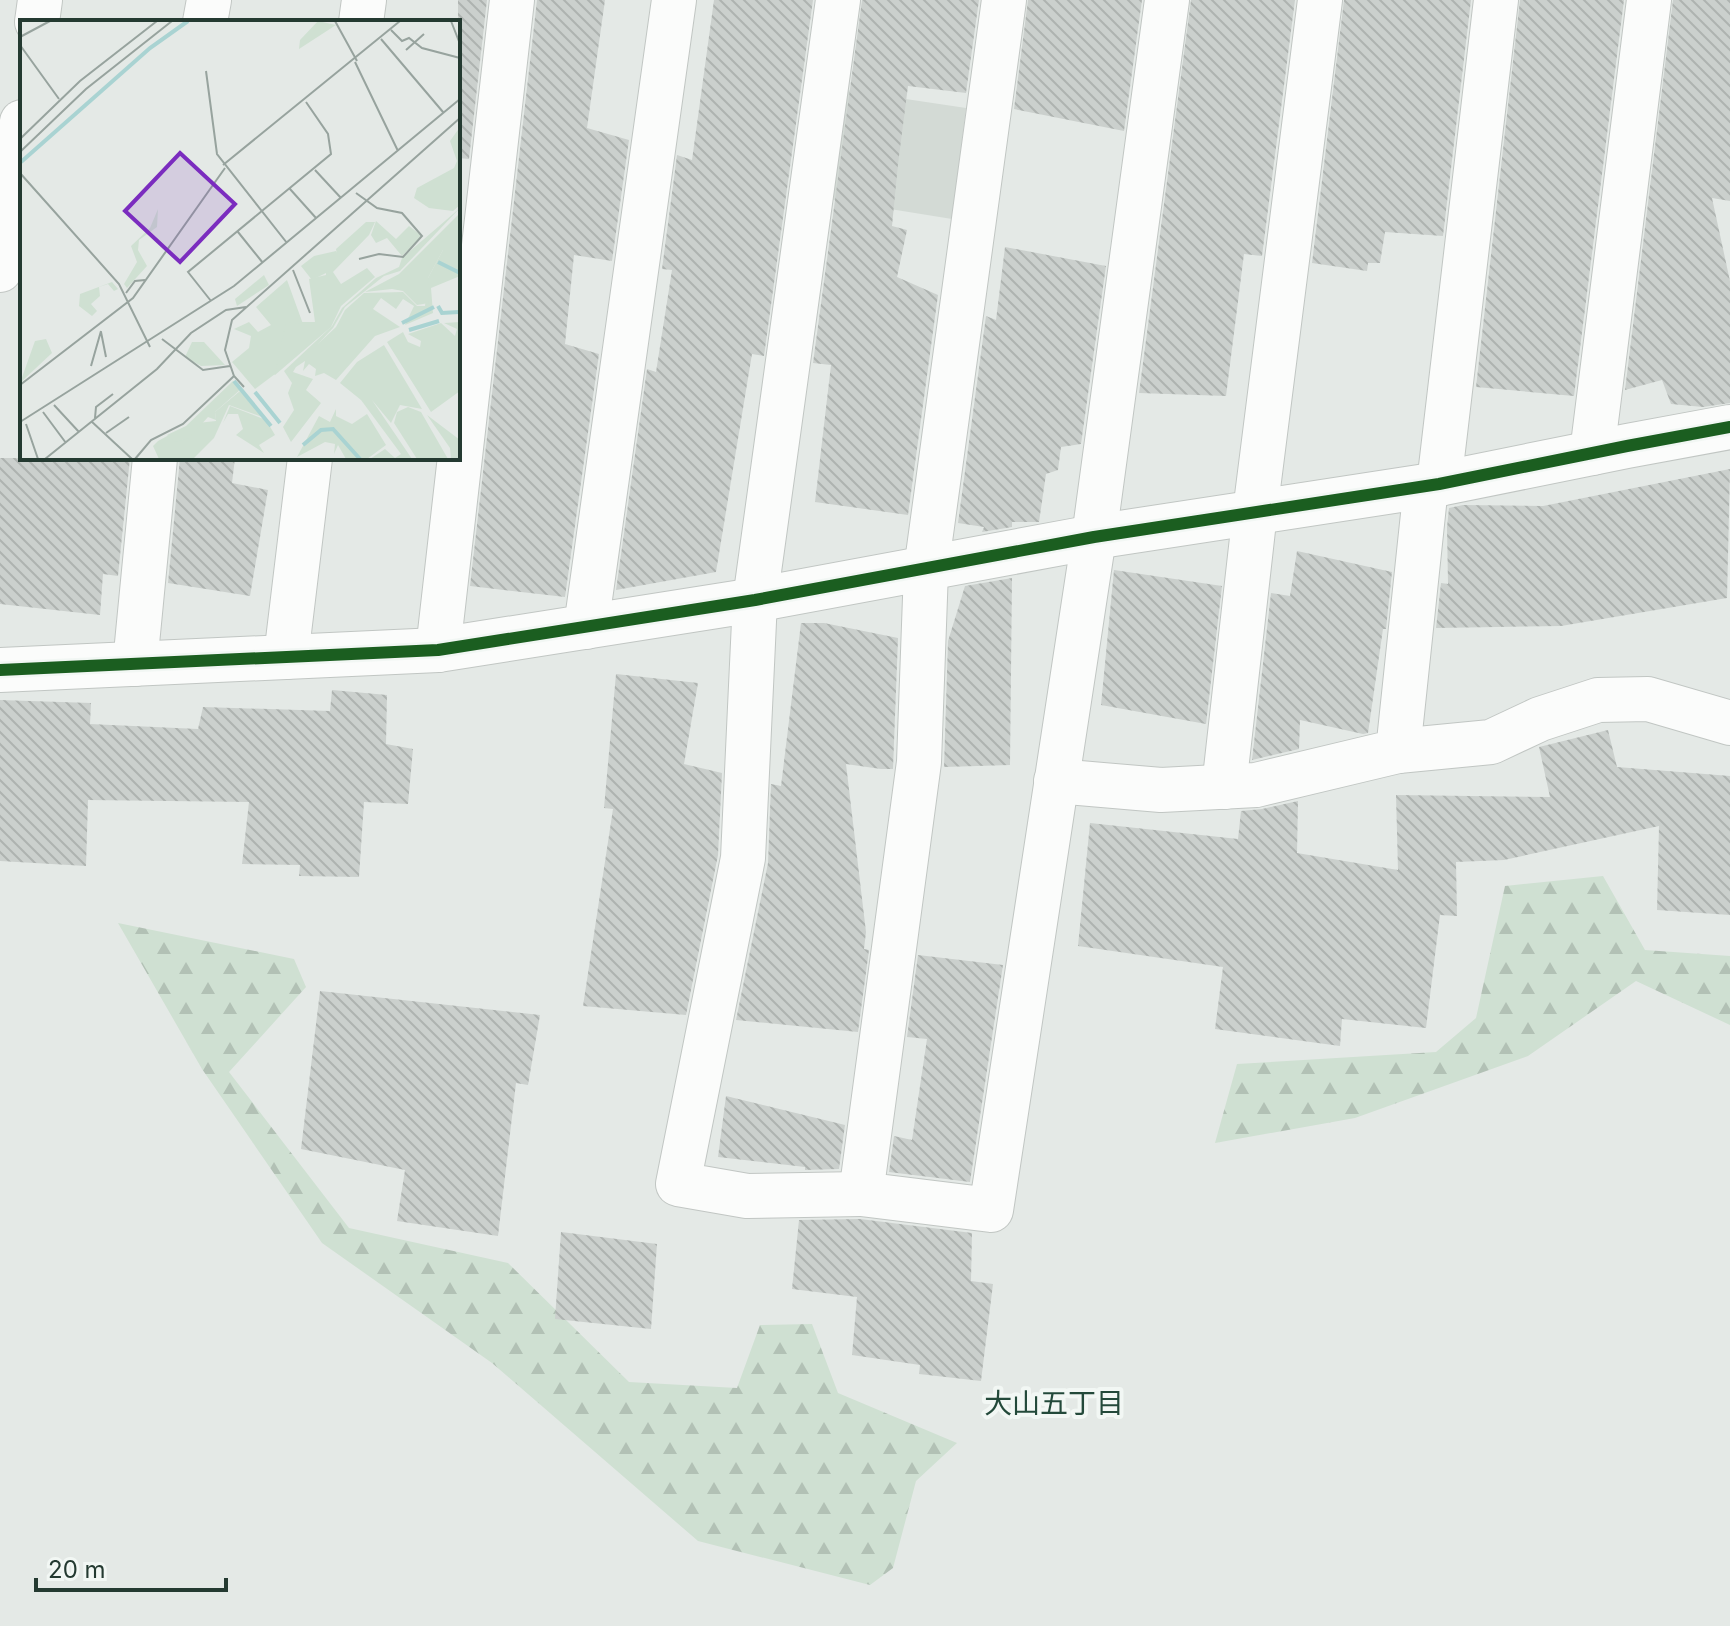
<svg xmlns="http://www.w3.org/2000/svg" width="1730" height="1626" viewBox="0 0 1730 1626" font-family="Inter,'Noto Sans JP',sans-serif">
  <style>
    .built { fill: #d3dad5 }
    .forest { fill: url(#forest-firs) }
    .building { fill: url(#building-back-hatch) }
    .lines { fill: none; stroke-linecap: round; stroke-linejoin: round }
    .minor-casing { stroke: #c1c6c3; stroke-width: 46 }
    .minor { stroke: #fbfcfb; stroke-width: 44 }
    .cycleway-casing { stroke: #f2f7f4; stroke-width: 17 }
    .cycleway { stroke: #1b5e20; stroke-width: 12 }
    .labels { text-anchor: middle; stroke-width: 8; stroke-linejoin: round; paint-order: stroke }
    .neighbourhood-label { font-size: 28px; fill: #23493a; stroke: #f2f7f4 }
    .inset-river { fill: none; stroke: #a9d3d2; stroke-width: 4 }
    .inset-road { fill: none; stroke: #97a39e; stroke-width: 2 }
    .view { fill: #7b2cbf; fill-opacity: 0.15; stroke: #7b2cbf; stroke-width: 4 }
    .inset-edge { fill: none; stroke: #243a31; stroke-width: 4 }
  </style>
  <defs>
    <pattern id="forest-firs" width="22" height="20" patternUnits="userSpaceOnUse" patternTransform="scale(2)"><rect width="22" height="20" fill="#cfe0d2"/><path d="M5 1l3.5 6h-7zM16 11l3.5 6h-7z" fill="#b2c1b5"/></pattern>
    <pattern id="building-back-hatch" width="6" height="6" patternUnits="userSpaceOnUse" patternTransform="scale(2)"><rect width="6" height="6" fill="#cbd0cd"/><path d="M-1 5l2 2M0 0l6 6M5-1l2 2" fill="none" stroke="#aeb3b0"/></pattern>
  </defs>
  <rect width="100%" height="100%" fill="#e4e9e6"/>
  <!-- built -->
  <polygon class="built" points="839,89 966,108 952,219 822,198"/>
  <!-- forest -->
  <g class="forest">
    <polygon points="1603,876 1645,950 1730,956 1730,1025 1636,981 1528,1056 1355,1118 1215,1143 1237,1064 1436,1052 1476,1018 1505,886"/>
    <polygon points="118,923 294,959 306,987 229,1072 349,1228 508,1263 629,1382 737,1388 760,1325 812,1324 838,1393 957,1443 916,1481 893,1568 870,1585 698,1541 492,1363 322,1243 202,1069"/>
  </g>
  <!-- building -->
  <g class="building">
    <polygon points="458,0 487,0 469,159 458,158"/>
    <polygon points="537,0 605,0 587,128 629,140 612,261 574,255 565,344 599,354 565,597 470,586"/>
    <polygon points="714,0 813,0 764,356 752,354 716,572 616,590 647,369 656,372 672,270 662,269 677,155 692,160"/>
    <polygon points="862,0 979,0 966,93 908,86 898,164 892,226 907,230 897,277 938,295 908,515 815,502 831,365 813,363"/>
    <polygon points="1028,0 1142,0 1124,131 1014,109"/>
    <polygon points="1191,0 1295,0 1262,256 1244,254 1226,396 1139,393"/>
    <polygon points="1344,0 1471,0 1443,236 1385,232 1380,263 1368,263 1367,271 1312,263"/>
    <polygon points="1520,0 1624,0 1574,396 1476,387"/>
    <polygon points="1673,0 1730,0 1730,201 1712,198 1730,281 1730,403 1703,407 1671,404 1662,380 1625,390"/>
    <polygon points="1005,247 1106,266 1081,444 1061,447 1058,470 1046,474 1039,522 1012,522 1012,527 982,532 984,527 958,523 986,316 996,320"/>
    <polygon points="0,458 130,458 118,576 103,574 100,615 0,604"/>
    <polygon points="180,458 235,458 232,483 268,490 250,596 168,583"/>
    <polygon points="1730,469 1727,598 1561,626 1436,628 1441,583 1448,584 1447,527 1449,508 1463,505 1543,506"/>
    <polygon points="1297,551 1392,572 1386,629 1383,629 1368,733 1363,734 1300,720 1299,749 1252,760 1271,593 1290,596"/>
    <polygon points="1114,570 1222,586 1206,724 1101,705"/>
    <polygon points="1012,578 1010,765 944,767 948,641 965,586"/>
    <polygon points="801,623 824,623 898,638 893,769 881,769 846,764 866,932 864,949 869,950 858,1032 736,1020 768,863 771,784 781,786"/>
    <polygon points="616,674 698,683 684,764 722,773 718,855 686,1015 583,1006 613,809 604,808"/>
    <polygon points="332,690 387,695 386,744 413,749 408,804 364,802 359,877 299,876 300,865 242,864 249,802 88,800 86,866 0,861 0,700 91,703 90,724 198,729 203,707 330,711"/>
    <polygon points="1608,730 1617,767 1730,776 1730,915 1657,910 1659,826 1504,860 1456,862 1457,916 1440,915 1426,1028 1342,1019 1340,1046 1215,1029 1223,967 1078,946 1090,823 1238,839 1241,811 1262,809 1298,801 1297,853 1398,870 1396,795 1550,797 1539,747"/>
    <polygon points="918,955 1003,965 970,1182 889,1172 894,1136 912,1140 927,1039 907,1037"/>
    <polygon points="320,991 540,1015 528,1085 516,1083 498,1236 397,1221 405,1170 301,1149"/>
    <polygon points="726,1096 845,1125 839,1169 805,1170 805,1167 718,1157"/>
    <polygon points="860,1219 972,1233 971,1281 993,1284 981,1381 919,1374 920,1365 852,1355 857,1297 792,1289 799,1220"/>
    <polygon points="561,1232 657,1244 651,1329 555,1319"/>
  </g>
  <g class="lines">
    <defs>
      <g id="minor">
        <polyline points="838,0 755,600 743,858 678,1184 747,1196 861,1194"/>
        <polyline points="1004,0 926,570 919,762 861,1194 991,1210 1094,537 1167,0"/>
        <polyline points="37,22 40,0"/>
        <polyline points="205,22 209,0"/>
        <polyline points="361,22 364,0"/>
        <polyline points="0,270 22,122"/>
        <polyline points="1592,453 1649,0"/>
        <polyline points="1439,484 1496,0"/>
        <polyline points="586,627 674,0"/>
        <polyline points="438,650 512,0"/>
        <polyline points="286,657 310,458"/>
        <polyline points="135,664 155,458"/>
        <polyline points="0,670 438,650 755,600 1094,537 1439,484 1627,446 1730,427"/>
        <polyline points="1398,751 1491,742 1540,719 1598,700 1648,699 1730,723"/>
        <polyline points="1056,781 1161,790 1256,785 1398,751 1426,486"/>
        <polyline points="1224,787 1255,512 1320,0"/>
      </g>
    </defs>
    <!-- minor casing -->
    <use href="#minor" class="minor-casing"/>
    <!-- minor -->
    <use href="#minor" class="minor"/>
    <defs>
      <polyline id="cycleway" points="0,670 438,650 755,600 1094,537 1439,484 1627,446 1730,427"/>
    </defs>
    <!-- cycleway casing -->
    <use href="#cycleway" class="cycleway-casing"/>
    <!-- cycleway -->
    <use href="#cycleway" class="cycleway"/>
  </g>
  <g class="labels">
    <!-- neighbourhood labels -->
    <g class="neighbourhood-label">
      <text x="1054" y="1413">大山五丁目</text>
    </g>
  </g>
  <!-- overview -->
  <g transform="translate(20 20)">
    <rect width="440" height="440" fill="#e4e9e6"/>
    <path d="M 440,188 L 380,251 L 364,256 L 325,287 L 313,308 L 298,324 L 316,307 L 325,290 L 344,273 L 383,272 L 397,286 L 405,286 L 408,258 L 423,230 L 440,230 L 440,256 L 411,268 L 413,293 L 385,305 L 394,286 L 383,279 L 376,289 L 361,278 L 353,289 L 380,307 L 355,316 L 316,360 L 304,353 L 295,356 L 296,349 L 289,344 L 283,351 L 285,341 L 276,347 L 273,352 L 293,359 L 286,370 L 301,383 L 271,422 L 263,407 L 274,390 L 268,373 L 272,363 L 264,351 L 312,306 L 322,288 L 356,258 L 379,247 L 382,238 ZM 440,302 L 440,371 L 411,392 L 367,322 L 383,312 L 388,322 L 400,327 L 401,321 L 388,314 L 421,303 L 435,316 L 437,309 L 424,303 ZM 364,325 L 402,389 L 380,385 L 371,403 L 352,380 L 392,439 L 350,439 L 365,429 L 375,438 L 381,434 L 341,380 L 320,363 L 337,342 ZM 210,386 L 246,400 L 255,415 L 239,425 L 244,433 L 216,415 L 223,409 L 218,394 L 208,394 L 203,403 ZM 388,387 L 401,392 L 428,439 L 397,439 L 374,403 L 377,392 ZM 316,389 L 316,396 L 332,404 L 347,394 L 366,425 L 347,439 L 326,439 L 318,425 L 314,434 L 315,424 L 305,422 L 277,437 L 299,396 L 310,402 ZM 407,395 L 440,420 L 440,439 L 431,439 L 430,428 Z" fill="#cfe0d2"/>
    <path d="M 298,1 L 316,5 L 279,29 L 280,20 ZM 440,107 L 440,185 L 433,191 L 409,188 L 394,178 L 397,168 L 434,148 L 437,141 L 430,121 ZM 138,189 L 137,207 L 119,220 L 118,230 L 127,246 L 107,268 L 104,264 L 117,242 L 111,226 L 130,208 ZM 440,193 L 440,230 L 423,230 L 408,258 L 409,283 L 397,285 L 383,271 L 372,269 L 345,272 L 379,254 ZM 346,202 L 355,202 L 349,215 L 313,252 L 321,264 L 347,248 L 355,257 L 321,286 L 311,307 L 255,355 L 248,348 L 262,302 L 295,302 L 289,259 L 306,255 L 306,246 L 318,240 L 316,229 ZM 92,262 L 98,269 L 94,271 L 88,264 L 79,267 L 80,276 L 71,284 L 77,291 L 72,296 L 59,286 L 60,274 ZM 26,319 L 32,333 L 0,363 L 15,321 ZM 220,371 L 245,398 L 209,385 L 194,418 L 173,439 L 139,439 L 133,426 L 138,421 L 149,415 L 162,420 L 177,403 L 196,401 L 195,392 Z" fill="#cfe0d2"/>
    <path d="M 356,201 L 376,219 L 389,206 L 402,216 L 382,236 L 367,218 L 356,223 L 351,215 ZM 316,231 L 320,238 L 308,252 L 292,260 L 281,246 L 294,236 ZM 267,260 L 283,304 L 266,302 L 255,354 L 235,369 L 212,342 L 229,328 L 231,316 L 214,309 L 229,302 L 238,312 L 251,305 L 236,287 ZM 172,322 L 184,322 L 205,345 L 181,346 L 165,337 ZM 213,361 L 221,369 L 195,392 L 196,400 L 188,397 L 169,418 L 155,422 L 147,415 L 166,406 Z" fill="#cfe0d2"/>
    <path d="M 244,255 L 249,265 L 217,286 L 215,279 Z" fill="#cfe0d2"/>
    <path class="inset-river" d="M 1,142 L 130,28 L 168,1M 418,242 L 440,253M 418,286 L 422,293 L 439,292M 382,303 L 414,287M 389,310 L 419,301M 214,361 L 251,406M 235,372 L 260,403M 283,425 L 301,410 L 313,409 L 340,439"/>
    <path class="inset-road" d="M 315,1 L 337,41M 431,1 L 440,24M 371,10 L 382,21 L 389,18 L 402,28 L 440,38M 0,17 L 30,1M 361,19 L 423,92M 0,25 L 39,79M 386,30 L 404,14M 335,42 L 378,131M 186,51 L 197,134 L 267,223M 0,119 L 60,61 L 137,1M 0,132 L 66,69 L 152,1M 203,145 L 380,1M 295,150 L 321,178M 0,153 L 99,264 L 130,327M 270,169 L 296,198M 336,173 L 357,188 L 382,193 L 402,216 L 383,237 L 359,234 L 339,239M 218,212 L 243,243M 273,250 L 290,293M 106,273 L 115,261 L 125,260M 191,281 L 168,252 L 311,134 L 308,114 L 286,82M 81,312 L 86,337M 142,319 L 183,350 L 210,346M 71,346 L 81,311M 0,365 L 113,278 L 205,148M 224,367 L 214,356 L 205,330 L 212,300 L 440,98M 34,385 L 59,412M 23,392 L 46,423M 75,398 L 76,387 L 93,374M 71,401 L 112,439M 0,402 L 214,266 L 440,79M 6,404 L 18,439M 86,413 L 109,397M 25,439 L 137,349 L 171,313 L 206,290 L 226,287M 115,439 L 131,420 L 163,404 L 214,356"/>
    <path class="view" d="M 160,133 L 215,184 L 160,242 L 105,191 Z"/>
    <rect width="440" height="440" class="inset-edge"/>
  </g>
  <!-- scale -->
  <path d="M36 1578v12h190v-12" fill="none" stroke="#243a31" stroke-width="4"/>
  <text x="48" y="1578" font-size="24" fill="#243a31" stroke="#f2f7f4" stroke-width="6" paint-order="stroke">20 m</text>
</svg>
